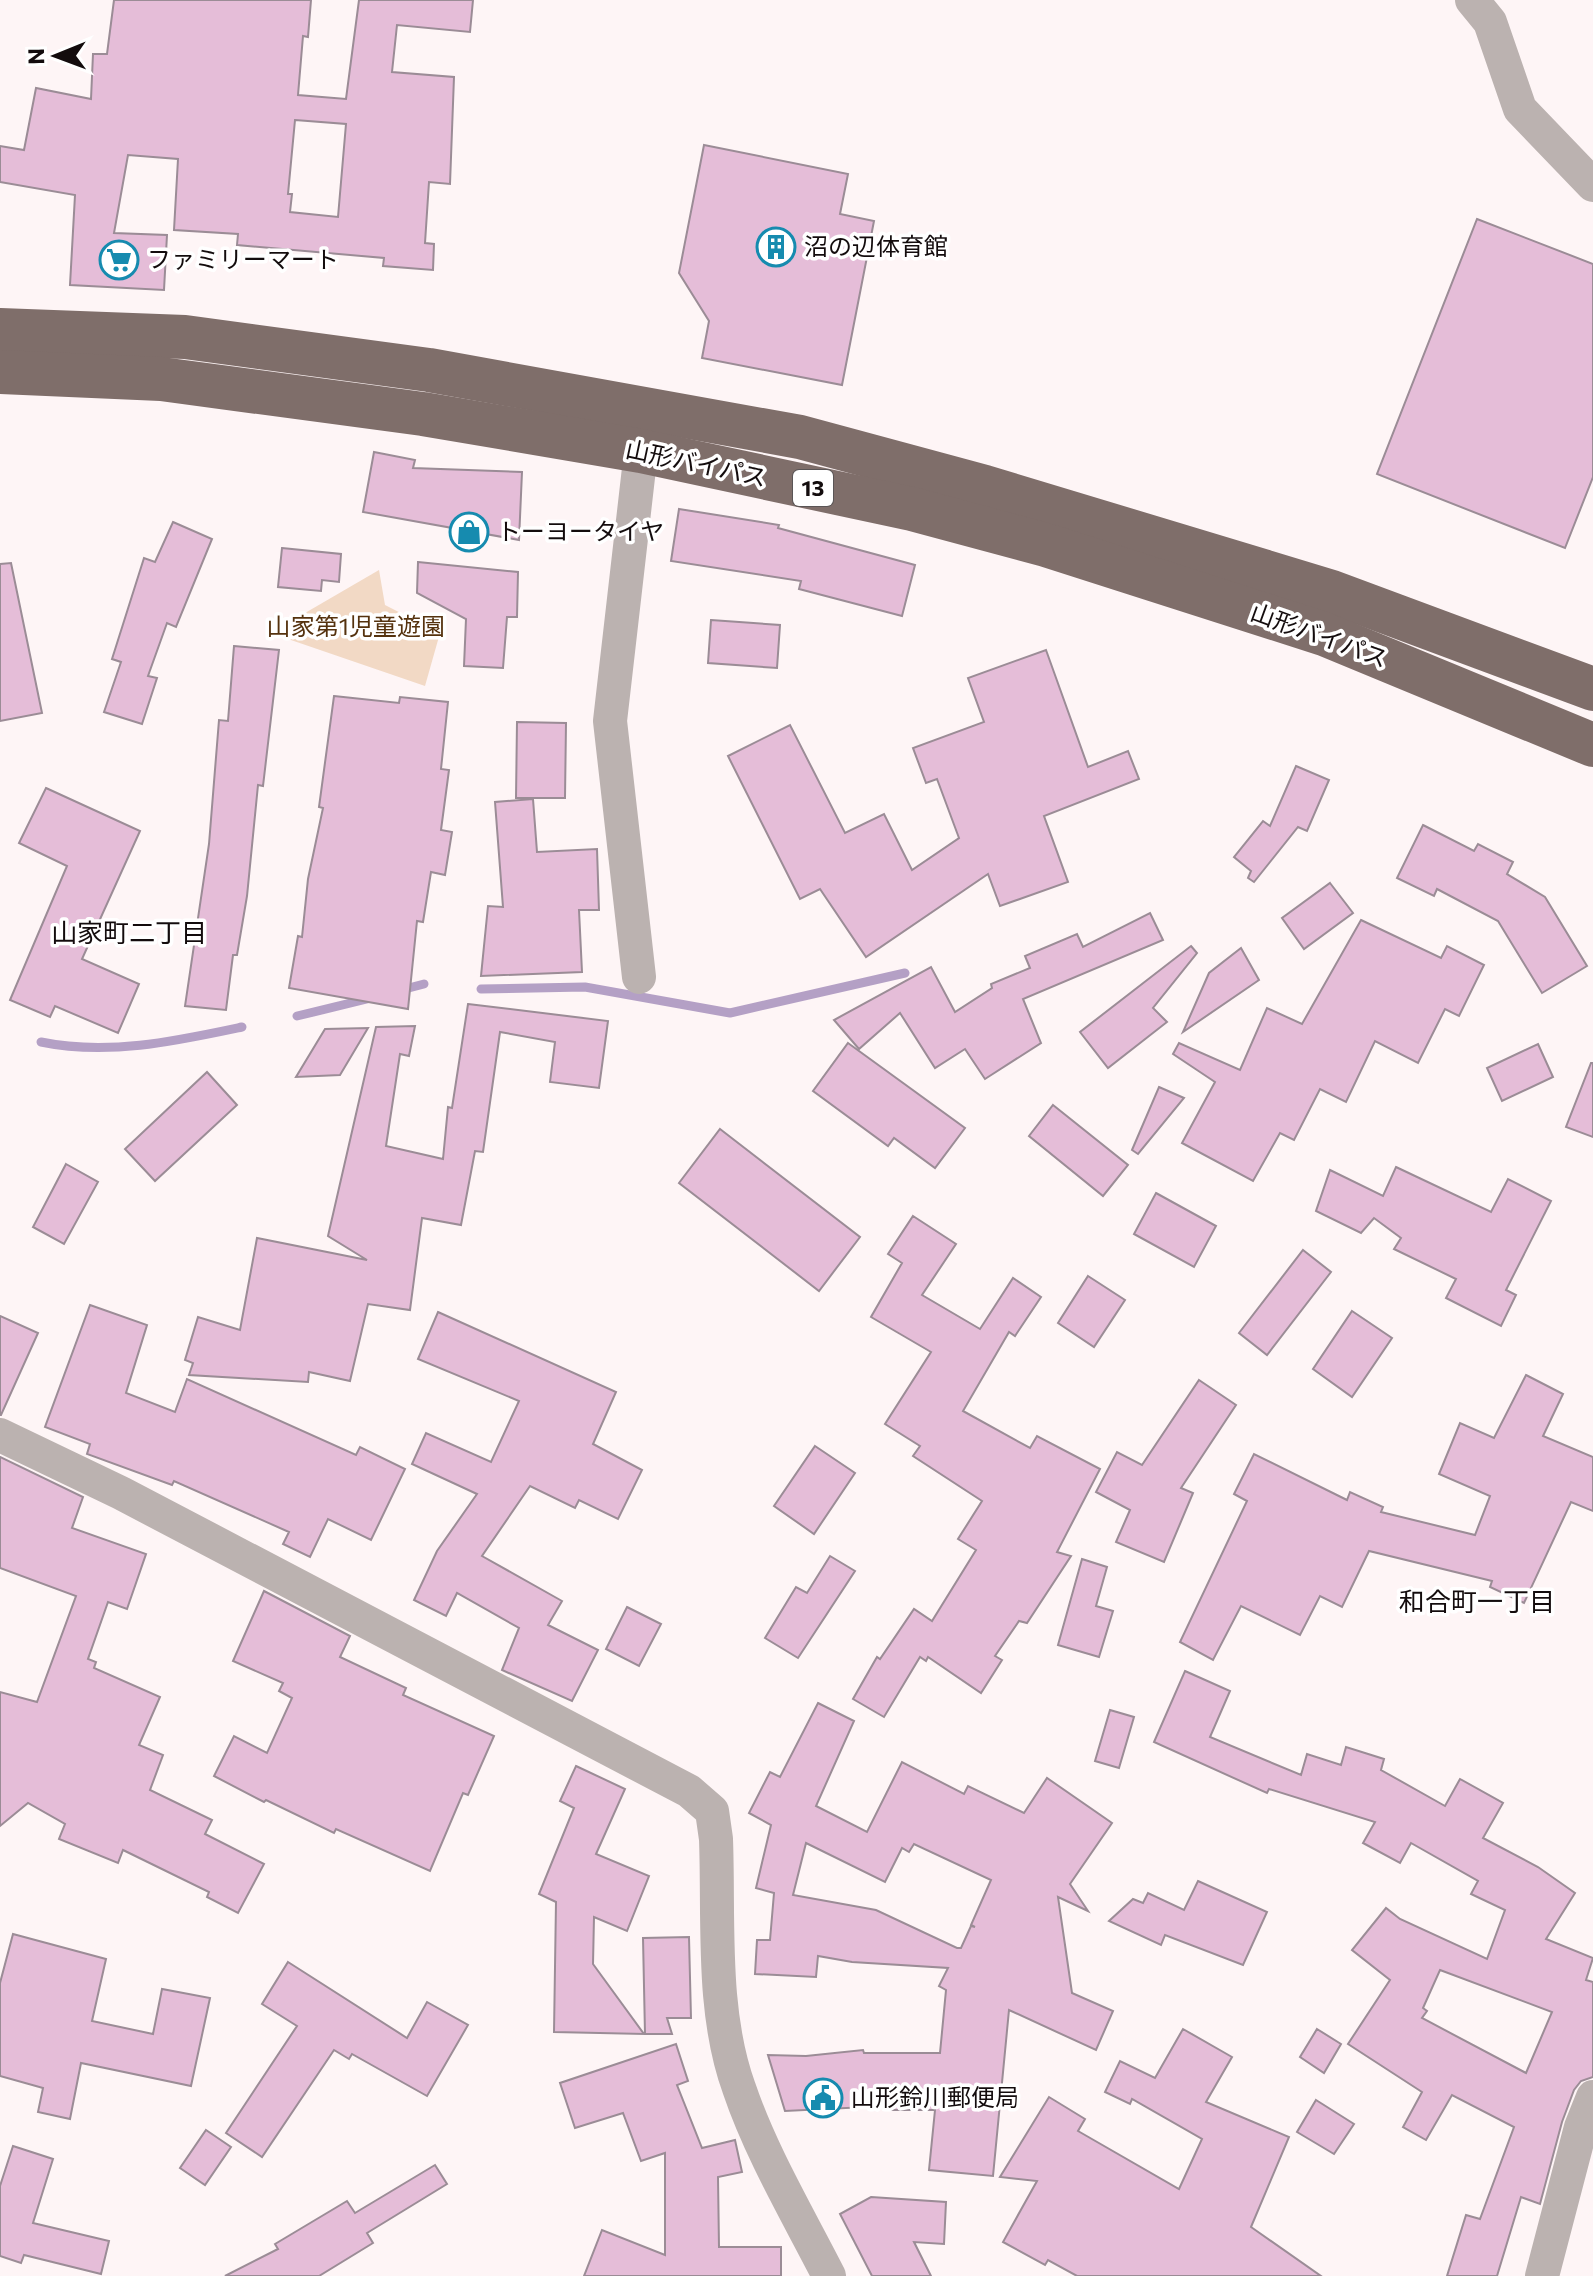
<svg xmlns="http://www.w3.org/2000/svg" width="1593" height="2276" viewBox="0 0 1593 2276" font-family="Commissioner,'Noto Sans JP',sans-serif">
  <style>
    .green { fill: #f2d9c5 }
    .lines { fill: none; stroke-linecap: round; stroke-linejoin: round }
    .stream { stroke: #b4a0c5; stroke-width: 9 }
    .building { fill: #e5bdd8; stroke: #9b8c96; stroke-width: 2; fill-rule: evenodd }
    .minor { stroke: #bbb2b0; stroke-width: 34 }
    .trunk { stroke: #7f6e6a; stroke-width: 44 }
    .labels { text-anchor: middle; stroke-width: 7; stroke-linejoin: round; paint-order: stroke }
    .shield { fill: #fff; stroke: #5a5556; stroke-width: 2 }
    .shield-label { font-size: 22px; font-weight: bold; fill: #130c0d }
    .poi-label { font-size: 24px; fill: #130c0d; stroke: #fff; text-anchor: start }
    .street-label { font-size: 24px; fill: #130c0d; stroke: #fff }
    .park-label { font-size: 24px; fill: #55320e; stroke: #fff }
    .neighbourhood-label { font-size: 26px; fill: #130c0d; stroke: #fff }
  </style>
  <rect width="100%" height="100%" fill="#fef5f6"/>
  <!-- green -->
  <polygon class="green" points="379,570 385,605 440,633 425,686 288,639 293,620"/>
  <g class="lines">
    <!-- stream -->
    <g class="stream">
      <polyline points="481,989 585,987 730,1013 905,973"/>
      <polyline points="401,990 424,984"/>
      <polyline points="297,1016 371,998"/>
      <path d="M 41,1042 C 108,1056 176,1041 242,1027"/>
    </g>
  </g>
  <!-- building -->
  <g class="building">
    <path d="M 114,0 L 311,0 L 308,37 L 303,36 L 298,95 L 346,99 L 359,0 L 473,0 L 470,32 L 397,25 L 392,72 L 454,77 L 450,184 L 429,182 L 425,243 L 434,244 L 433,270 L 383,266 L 384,258 L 237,245 L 238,234 L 174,230 L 178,159 L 128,155 L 114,233 L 167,235 L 164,290 L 70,285 L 75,195 L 0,182 L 0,146 L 24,150 L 36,88 L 91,99 L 93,54 L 107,54 ZM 295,120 L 346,124 L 338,217 L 290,212 L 292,194 L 288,194 Z"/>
    <polygon points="704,145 848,174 840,214 874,221 842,385 702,358 709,321 679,273"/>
    <polygon points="1477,219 1593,264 1593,477 1565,548 1377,474"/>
    <polygon points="374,452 415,460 413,468 522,472 519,540 363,512"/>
    <polygon points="679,509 779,525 778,528 915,565 902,616 799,589 801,581 671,561"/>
    <polygon points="173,522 212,539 176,627 167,623 148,676 157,678 142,724 104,712 121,662 112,659 144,558 155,562"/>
    <polygon points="282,548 341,554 339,582 322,580 321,591 278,587"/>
    <polygon points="418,562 518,572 517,617 507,617 503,668 464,666 466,619 417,593"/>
    <polygon points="11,563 42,713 0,721 0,564"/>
    <polygon points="711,620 780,625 777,668 708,663"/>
    <polygon points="234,646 279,650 263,786 258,785 247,896 237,955 233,955 226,1010 185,1006 209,844 219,720 228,721"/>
    <polygon points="1046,650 1088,767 1128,751 1139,779 1044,816 1068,882 1000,906 988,874 866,957 820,889 800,899 728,756 790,725 845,833 884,814 912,870 959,838 937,779 926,783 913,748 984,722 968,678"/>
    <polygon points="334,696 399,703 400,697 448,702 441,769 449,770 441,830 452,832 445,875 431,872 423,922 417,921 408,1009 289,988 298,936 302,937 308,879 323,808 319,807"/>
    <polygon points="517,722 566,723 565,798 516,798"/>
    <polygon points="1296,766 1329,780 1307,831 1298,827 1254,882 1248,878 1251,871 1234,857 1263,821 1270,826"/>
    <polygon points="46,788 140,831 82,959 139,984 118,1033 55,1006 50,1017 10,1000 67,866 19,843"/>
    <polygon points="533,799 537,852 597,849 599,910 579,910 582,972 481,976 488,906 503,907 495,802"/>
    <polygon points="1423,825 1474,851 1478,844 1513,862 1507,874 1545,897 1587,966 1542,993 1498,921 1437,889 1434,896 1397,878"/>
    <polygon points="1330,883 1353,913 1304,949 1282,918"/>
    <polygon points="1150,913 1163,940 1023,999 1041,1043 985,1079 965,1049 935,1068 900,1013 859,1049 834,1020 931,967 955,1012 992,988 991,984 1030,968 1025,956 1077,934 1083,947"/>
    <polygon points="1361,920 1441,958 1447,946 1484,965 1459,1016 1445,1009 1418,1063 1375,1041 1346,1102 1320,1089 1294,1140 1280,1133 1253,1181 1182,1143 1215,1082 1173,1054 1179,1043 1240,1070 1267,1008 1302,1024"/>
    <polygon points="1191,946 1197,953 1153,1008 1167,1022 1108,1068 1080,1032"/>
    <polygon points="1241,948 1259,980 1183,1032 1209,973"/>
    <polygon points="468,1004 608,1021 599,1088 550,1082 555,1042 500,1032 483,1152 475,1151 461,1225 422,1218 410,1310 368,1304 350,1381 309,1372 308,1382 189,1375 193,1363 185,1360 198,1317 240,1330 257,1238 367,1260 328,1236 376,1027 415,1026 409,1056 400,1054 386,1146 443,1159 448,1107 452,1108"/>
    <polygon points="368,1028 340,1075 296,1077 325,1029"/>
    <polygon points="848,1043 965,1128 935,1168 894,1138 888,1146 813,1091"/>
    <polygon points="1538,1044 1553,1077 1502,1101 1487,1068"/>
    <polygon points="1591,1063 1593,1063 1593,1137 1566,1127"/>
    <polygon points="207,1072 237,1105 155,1181 125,1149"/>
    <polygon points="1159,1087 1184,1098 1138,1154 1132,1150"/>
    <polygon points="1053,1105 1128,1165 1103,1196 1029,1136"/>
    <polygon points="720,1129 860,1237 819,1291 679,1183"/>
    <polygon points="66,1164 98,1182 64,1244 33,1227"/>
    <polygon points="1396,1167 1491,1212 1508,1179 1551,1201 1506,1290 1516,1295 1501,1326 1446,1298 1456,1279 1394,1249 1401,1238 1374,1218 1361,1233 1316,1211 1330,1170 1383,1196"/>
    <polygon points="1156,1193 1216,1226 1194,1267 1134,1234"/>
    <polygon points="913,1216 956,1244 922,1295 980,1329 1013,1278 1041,1297 1015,1336 1009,1332 963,1411 1030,1448 1037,1436 1100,1469 1057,1552 1071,1556 1027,1623 1019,1621 995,1656 1002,1660 981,1693 928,1657 926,1661 920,1657 884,1717 853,1699 877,1657 880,1659 914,1609 932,1621 976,1550 958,1539 982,1501 913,1456 920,1446 885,1424 931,1352 871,1317 902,1263 888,1254"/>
    <polygon points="1303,1250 1331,1272 1267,1355 1239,1333"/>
    <polygon points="1088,1276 1125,1300 1094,1347 1058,1323"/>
    <polygon points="90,1305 147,1325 126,1393 175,1412 187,1379 356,1455 360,1447 405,1469 371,1540 328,1519 310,1557 283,1544 289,1532 174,1481 172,1485 87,1454 90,1444 45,1427"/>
    <polygon points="1352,1311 1392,1338 1352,1397 1313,1369"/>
    <polygon points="438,1312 616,1392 593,1444 642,1470 618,1519 579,1500 575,1508 530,1486 482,1556 562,1601 548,1625 598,1650 572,1701 502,1670 519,1628 457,1593 446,1616 414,1600 437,1551 477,1494 412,1464 426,1433 491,1462 519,1401 418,1359"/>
    <polygon points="0,1316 38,1333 1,1415 0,1415"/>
    <polygon points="1526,1375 1563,1394 1543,1436 1593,1457 1593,1511 1571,1502 1524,1603 1490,1587 1492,1581 1369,1551 1342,1607 1320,1596 1300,1635 1241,1606 1213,1660 1180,1642 1247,1501 1234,1494 1254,1454 1347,1500 1350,1492 1383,1507 1381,1512 1475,1535 1490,1496 1439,1474 1460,1423 1494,1438"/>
    <polygon points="1199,1380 1236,1405 1181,1488 1193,1493 1164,1562 1116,1542 1130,1510 1096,1492 1117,1452 1142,1465"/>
    <polygon points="815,1446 855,1473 814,1534 774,1506"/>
    <polygon points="0,1457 83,1497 72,1528 146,1554 127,1609 108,1602 88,1659 96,1662 94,1668 160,1697 139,1745 163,1755 150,1790 212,1820 205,1834 264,1864 238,1913 207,1897 209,1892 123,1850 118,1863 59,1839 65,1824 28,1803 0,1826 0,1692 37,1702 76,1596 0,1568"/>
    <polygon points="830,1556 855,1571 798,1658 765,1638 796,1587 807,1593"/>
    <polygon points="1082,1559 1107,1567 1096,1606 1113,1611 1099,1657 1058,1645"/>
    <polygon points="264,1591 350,1636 340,1657 406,1688 403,1695 494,1736 468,1795 463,1793 430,1871 336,1829 334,1833 266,1800 264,1802 214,1776 234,1736 267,1753 292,1698 279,1691 283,1683 233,1661"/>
    <polygon points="627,1607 661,1624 639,1666 606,1649"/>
    <path d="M 1185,1671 L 1230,1691 L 1210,1737 L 1301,1775 L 1307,1754 L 1341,1765 L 1346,1747 L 1384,1759 L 1381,1770 L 1445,1806 L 1460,1779 L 1503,1803 L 1483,1838 L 1538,1867 L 1575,1893 L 1546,1939 L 1593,1958 L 1586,1980 L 1593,1982 L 1593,2077 L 1581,2081 L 1574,2090 L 1562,2122 L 1540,2204 L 1521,2197 L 1497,2276 L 1447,2276 L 1466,2215 L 1480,2219 L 1514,2127 L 1452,2095 L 1426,2140 L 1403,2127 L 1422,2092 L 1348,2044 L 1390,1980 L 1352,1950 L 1386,1908 L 1400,1919 L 1487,1959 L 1505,1910 L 1471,1894 L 1478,1881 L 1411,1843 L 1400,1863 L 1363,1843 L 1375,1822 L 1269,1789 L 1267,1793 L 1154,1742 ZM 1440,1970 L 1552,2012 L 1526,2073 L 1422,2018 L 1427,2011 L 1423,2008 Z"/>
    <path d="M 818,1703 L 854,1721 L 816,1806 L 867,1832 L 902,1762 L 964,1794 L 968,1786 L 1024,1813 L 1047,1778 L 1112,1823 L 1070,1884 L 1088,1911 L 1058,1897 L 1072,1993 L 1113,2011 L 1096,2050 L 1009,2010 L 993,2176 L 929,2170 L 935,2110 L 887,2110 L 887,2106 L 785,2111 L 768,2055 L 806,2056 L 863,2050 L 864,2053 L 940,2053 L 946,1990 L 939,1986 L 948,1968 L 852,1962 L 818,1956 L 816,1977 L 755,1974 L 757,1940 L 770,1940 L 774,1893 L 756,1888 L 771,1825 L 749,1813 L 770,1772 L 780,1777 ZM 806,1843 L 885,1882 L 902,1848 L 909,1852 L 914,1844 L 991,1880 L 971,1925 L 975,1927 L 971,1926 L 961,1948 L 957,1948 L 876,1910 L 793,1895 Z"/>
    <polygon points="1110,1710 1134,1717 1119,1768 1095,1761"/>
    <polygon points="576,1766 625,1789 596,1854 649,1876 627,1931 594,1917 593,1964 644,2034 554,2032 556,1902 539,1894 574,1808 560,1801"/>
    <polygon points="1198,1881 1267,1912 1243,1965 1165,1935 1161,1945 1109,1921 1133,1899 1143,1903 1148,1893 1184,1910"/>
    <polygon points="13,1934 106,1959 92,2021 153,2034 162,1989 210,1998 191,2086 81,2063 70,2119 38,2112 43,2088 0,2076 0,1983"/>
    <polygon points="689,1937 691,2018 667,2018 672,2034 645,2034 643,1938"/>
    <polygon points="288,1962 407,2038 427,2002 468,2025 427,2096 352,2054 349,2059 334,2050 262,2157 226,2133 297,2026 262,2004"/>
    <polygon points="1183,2029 1232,2057 1206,2102 1289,2137 1251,2227 1321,2276 1077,2276 1048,2260 1045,2265 1003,2242 1037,2181 1000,2177 1049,2097 1085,2119 1078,2131 1179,2189 1202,2139 1132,2099 1130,2104 1105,2092 1120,2061 1155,2078"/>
    <polygon points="1317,2029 1341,2044 1324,2073 1300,2057"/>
    <polygon points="676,2044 688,2081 677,2085 702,2148 735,2140 742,2172 718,2177 719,2247 781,2247 781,2276 584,2276 602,2230 665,2255 665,2153 641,2161 623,2113 575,2128 560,2083"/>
    <polygon points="1316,2100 1354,2124 1334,2154 1297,2132"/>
    <polygon points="206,2130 231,2147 205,2185 180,2168"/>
    <polygon points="13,2146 53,2159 33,2223 109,2241 101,2274 24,2255 21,2263 0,2256 0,2186"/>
    <polygon points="435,2165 447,2184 367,2233 373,2243 319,2276 225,2276 278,2249 275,2244 347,2201 355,2213"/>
    <polygon points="871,2197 946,2202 944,2244 914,2242 931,2276 872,2276 840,2214"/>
  </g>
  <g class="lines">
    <!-- minor -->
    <g class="minor">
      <polyline points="1472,0 1490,22 1520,109 1593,185"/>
      <polyline points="639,977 610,721 641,451"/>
      <path d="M 0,1435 L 121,1493 L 689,1791 L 712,1811 L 716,1839 C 719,1920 711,2011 739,2088 C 761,2153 798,2215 829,2276"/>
      <polyline points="1542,2276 1581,2127 1593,2097"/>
    </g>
    <!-- trunk -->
    <g class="trunk">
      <polyline points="0,330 185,337 429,370 800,437 985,487 1332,592 1593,689"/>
      <polyline points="0,372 161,379 423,414 641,451 912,509 1046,545 1324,634 1593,745"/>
    </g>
  </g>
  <!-- icons -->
  <defs>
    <symbol id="building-ring" viewBox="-11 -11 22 22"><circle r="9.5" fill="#fff" stroke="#168baf" stroke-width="1.5"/><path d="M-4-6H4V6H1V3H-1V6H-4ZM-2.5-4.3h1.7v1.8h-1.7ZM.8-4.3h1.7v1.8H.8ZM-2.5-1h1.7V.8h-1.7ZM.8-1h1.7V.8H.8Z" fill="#168baf"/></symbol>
    <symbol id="supermarket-ring" viewBox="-11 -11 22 22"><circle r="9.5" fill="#fff" stroke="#168baf" stroke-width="1.5"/><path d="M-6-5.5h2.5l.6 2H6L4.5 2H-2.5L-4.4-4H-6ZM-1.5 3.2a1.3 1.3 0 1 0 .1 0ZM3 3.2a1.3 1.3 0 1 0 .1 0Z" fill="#168baf"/></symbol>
    <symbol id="shop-ring" viewBox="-11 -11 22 22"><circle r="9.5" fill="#fff" stroke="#168baf" stroke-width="1.5"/><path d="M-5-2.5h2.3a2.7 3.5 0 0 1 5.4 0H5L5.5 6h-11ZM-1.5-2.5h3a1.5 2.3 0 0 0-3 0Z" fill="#168baf"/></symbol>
    <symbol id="civic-ring" viewBox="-11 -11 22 22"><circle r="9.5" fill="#fff" stroke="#168baf" stroke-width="1.5"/><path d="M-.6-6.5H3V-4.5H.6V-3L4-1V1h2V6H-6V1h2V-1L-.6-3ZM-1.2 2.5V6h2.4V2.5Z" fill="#168baf"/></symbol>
  </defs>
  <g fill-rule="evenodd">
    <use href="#building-ring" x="754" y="225" width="44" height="44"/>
    <use href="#supermarket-ring" x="97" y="238" width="44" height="44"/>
    <use href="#shop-ring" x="447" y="510" width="44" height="44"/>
    <use href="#civic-ring" x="801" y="2076" width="44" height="44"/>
  </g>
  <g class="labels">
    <!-- shield labels -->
    <rect class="shield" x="793" y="470" width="40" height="36" rx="6"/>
    <g class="shield-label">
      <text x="813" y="496">13</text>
    </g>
    <!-- poi labels -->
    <g class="poi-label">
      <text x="804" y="255">沼の辺体育館</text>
      <text x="147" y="268">ファミリーマート</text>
      <text x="497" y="540">トーヨータイヤ</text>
      <text x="851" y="2106">山形鈴川郵便局</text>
    </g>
    <!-- street labels -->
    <g class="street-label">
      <text transform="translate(696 464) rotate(12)" y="8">山形バイパス</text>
      <text transform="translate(1319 636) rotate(20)" y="8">山形バイパス</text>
    </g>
    <!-- park labels -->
    <g class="park-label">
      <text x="356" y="635">山家第1児童遊園</text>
    </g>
    <!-- neighbourhood labels -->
    <g class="neighbourhood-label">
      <text x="129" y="942">山家町二丁目</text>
      <text x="1477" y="1611">和合町一丁目</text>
    </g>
  </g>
  <!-- north arrow -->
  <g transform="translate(56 56) rotate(269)" stroke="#ffffff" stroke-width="6" paint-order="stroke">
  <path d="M0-6L14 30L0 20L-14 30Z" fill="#130c0d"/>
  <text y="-12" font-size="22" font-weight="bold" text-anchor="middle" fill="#130c0d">N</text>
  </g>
</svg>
